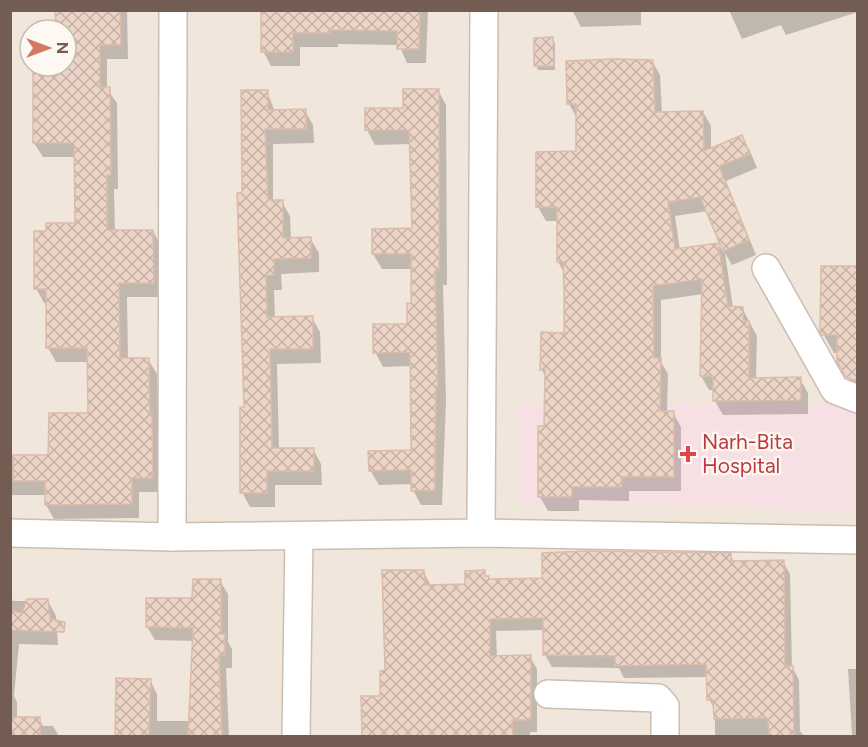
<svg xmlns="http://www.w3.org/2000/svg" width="868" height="747" viewBox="0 0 868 747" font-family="Figtree,sans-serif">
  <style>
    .residential { fill: #f1e6db; fill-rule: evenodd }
    .medical { fill: #f7e0e3 }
    .shadow { fill: #0003; fill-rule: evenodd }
    .building { fill: url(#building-cross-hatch); stroke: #ddbba9; stroke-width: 1.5 }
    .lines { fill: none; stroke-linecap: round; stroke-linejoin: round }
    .minor-casing { stroke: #ccbdb2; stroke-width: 30 }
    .minor { stroke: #fff; stroke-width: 27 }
    .health-dot { fill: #e0444e; stroke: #fdf8f2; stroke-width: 2 }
    .labels { text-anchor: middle; stroke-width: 5; stroke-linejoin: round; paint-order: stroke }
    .health-label { font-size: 21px; fill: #be3a42; stroke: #fdf8f2; text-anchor: start }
  </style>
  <defs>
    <pattern id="building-cross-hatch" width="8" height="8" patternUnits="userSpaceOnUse" patternTransform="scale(1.5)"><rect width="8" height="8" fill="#ecd5c7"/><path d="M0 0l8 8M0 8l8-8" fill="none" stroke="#c4b0a4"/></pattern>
  </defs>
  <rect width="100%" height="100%" fill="#faf4ec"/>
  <!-- residential -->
  <path class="residential" d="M 11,11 L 857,11 L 857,736 L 11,736 ZM 30,30 L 66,30 L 66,66 L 30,66 Z"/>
  <!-- medical -->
  <polygon class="medical" points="516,403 857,403 857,510 519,504"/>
  <!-- shadow -->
  <g class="shadow">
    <polygon points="57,10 127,10 128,59 107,59 107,89 117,103 118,189 114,189 115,231 153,231 161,246 162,297 127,297 128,359 148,359 157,374 161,492 139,492 139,518 54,519 46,505 46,495 10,495 10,456 50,457 89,414 89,362 56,362 48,348 48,303 44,303 36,288 47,232 77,225 76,157 43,157 34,143 34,66 66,66 66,30 57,30"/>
    <polygon points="262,10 428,10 426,63 407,63 399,45 338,44 338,47 300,47 300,66 271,66 263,51"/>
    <polygon points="572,10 641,10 641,25 581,27"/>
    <polygon points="729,10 858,10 858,12 786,35 781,25 742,39"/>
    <polygon points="552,39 555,43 555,70 538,70 536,65"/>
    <path d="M 652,61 L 660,75 L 662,113 L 703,112 L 711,126 L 711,149 L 741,137 L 750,151 L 757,168 L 726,181 L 756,255 L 732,265 L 725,253 L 733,308 L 742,308 L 757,336 L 756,380 L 800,379 L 808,393 L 808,414 L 723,415 L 715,401 L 714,390 L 709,390 L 701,376 L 703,294 L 661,300 L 661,362 L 668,374 L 667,413 L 673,413 L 681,427 L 681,491 L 629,491 L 629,501 L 579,500 L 579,511 L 548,511 L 540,497 L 540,427 L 545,427 L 546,378 L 542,370 L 565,334 L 565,274 L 558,262 L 558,221 L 546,221 L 538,207 L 578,153 L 577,118 L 569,104 ZM 708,211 L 725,253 L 717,244 L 680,250 L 675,216 Z"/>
    <polygon points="438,90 446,105 447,285 443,285 446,400 442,505 421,505 413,490 413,484 379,485 370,470 412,452 412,366 383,367 375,352 409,325 412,305 412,269 382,269 373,254 414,230 411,144 375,145 367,130 367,109 404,109"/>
    <polygon points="267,91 275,112 305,111 313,125 314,143 273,144 273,202 282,202 290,216 291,239 310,238 319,253 319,272 281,274 282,290 274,290 275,318 312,318 320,332 321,363 277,364 279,450 313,449 321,464 322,485 275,485 275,507 250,507 242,492 245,408 244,195"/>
    <polygon points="858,268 858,394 839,361 839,353 834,353 822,332"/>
    <polygon points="730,555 734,562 783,562 790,574 792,667 799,680 800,731 804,736 715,736 715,710 709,699 708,677 624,678 619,668 552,667 545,655 545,630 496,631 497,658 530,657 537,669 537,732 530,732 530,736 363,736 363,697 382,697 386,672 423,571 431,586 466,586 484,572 491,581 544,580"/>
    <polygon points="220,581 228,594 228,642 232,649 232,668 226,668 229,736 94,736 117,735 150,680 157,694 157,721 190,721 194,641 155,640 147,627"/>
    <polygon points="10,597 13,601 48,601 56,616 58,645 19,644 14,696 17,702 17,719 39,719 43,726 53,726 59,736 10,736"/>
    <polygon points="848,669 858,669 858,736 852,736"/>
  </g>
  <!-- building -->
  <g class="building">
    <polygon points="55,10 120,10 121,45 100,45 100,87 110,87 111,175 107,175 107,230 153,230 154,283 119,283 120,358 149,358 150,413 152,413 153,478 132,478 132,504 45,505 45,481 13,481 13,455 48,455 49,413 88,413 87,348 46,348 46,289 34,289 34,231 46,231 46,223 75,223 74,143 33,143 33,66 66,66 66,30 56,30"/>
    <polygon points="261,10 420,10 419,49 397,49 397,31 330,30 330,33 293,33 293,52 261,52"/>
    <polygon points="553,37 554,66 534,66 534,38"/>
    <polygon points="614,59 653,60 655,112 703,111 704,151 742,135 750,154 719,166 749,240 723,251 700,197 668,202 675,249 718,243 728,306 743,307 743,321 749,321 749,378 801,377 801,400 713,401 713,376 700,376 702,279 653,286 654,358 661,358 660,411 674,411 674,477 622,477 622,487 572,487 572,497 538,497 538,426 544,426 545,370 540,370 541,332 564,333 564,289 563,262 557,262 557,207 536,207 536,152 576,151 576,104 567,104 566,61"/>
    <polygon points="403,89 439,89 439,271 435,271 438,386 436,386 435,490 411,491 411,470 369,471 368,451 411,450 410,352 373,353 373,324 407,324 407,303 411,303 411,254 372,254 372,229 412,228 409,130 365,130 365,108 403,108"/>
    <polygon points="241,90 268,90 268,110 306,109 306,129 265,129 268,200 283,200 283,238 311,237 311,258 274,259 274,275 266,276 267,317 313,316 313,349 270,349 272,448 314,448 314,471 267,471 267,493 240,493 240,407 244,407 237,193 242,193"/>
    <polygon points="821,266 858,266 858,382 846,377 837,362 837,335 822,335 820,332"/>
    <polygon points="585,551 731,553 731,561 784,560 785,666 793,666 794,736 769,736 768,718 714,719 713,700 707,700 706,664 615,666 615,656 543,655 543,618 490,619 490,656 531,655 531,720 512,720 513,736 362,736 361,696 380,696 380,671 385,670 382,570 424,570 425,585 465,584 465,571 485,570 485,576 489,576 489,579 542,578 542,553"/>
    <polygon points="193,579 221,579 221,634 225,634 225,655 219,655 222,736 188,736 193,628 146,627 146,598 192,598"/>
    <polygon points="27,599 48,599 50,619 65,622 64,632 10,630 10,610 22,613"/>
    <polygon points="116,678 151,679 149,736 115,736"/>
    <rect x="10" y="717" width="30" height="19"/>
  </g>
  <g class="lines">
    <defs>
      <g id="minor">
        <polyline points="766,268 835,390 858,399"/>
        <polyline points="10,533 172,537 481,533 858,540"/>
        <polyline points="481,533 484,10"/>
        <polyline points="172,537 173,10"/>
        <polyline points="548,694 658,698 665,706 665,736"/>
        <polyline points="296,736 299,537"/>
      </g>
    </defs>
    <!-- minor casing -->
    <use href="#minor" class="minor-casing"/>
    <!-- minor -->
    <use href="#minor" class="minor"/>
  </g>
  <!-- markers -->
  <path class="health-dot" d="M685 445h6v6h6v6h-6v6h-6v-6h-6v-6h6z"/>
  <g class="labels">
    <!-- health labels -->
    <g class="health-label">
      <text x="702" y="449">Narh-Bita<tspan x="702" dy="24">Hospital</tspan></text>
    </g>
  </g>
  <!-- border -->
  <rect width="868" height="747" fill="none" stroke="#735c51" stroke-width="24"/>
  <!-- north arrow -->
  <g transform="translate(48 48) rotate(90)"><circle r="28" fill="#fdf8f2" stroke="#c6bab2" stroke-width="1.5"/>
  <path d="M0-4.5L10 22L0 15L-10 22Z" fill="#d47861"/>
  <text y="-9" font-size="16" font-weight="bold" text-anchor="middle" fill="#735c51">N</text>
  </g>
</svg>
